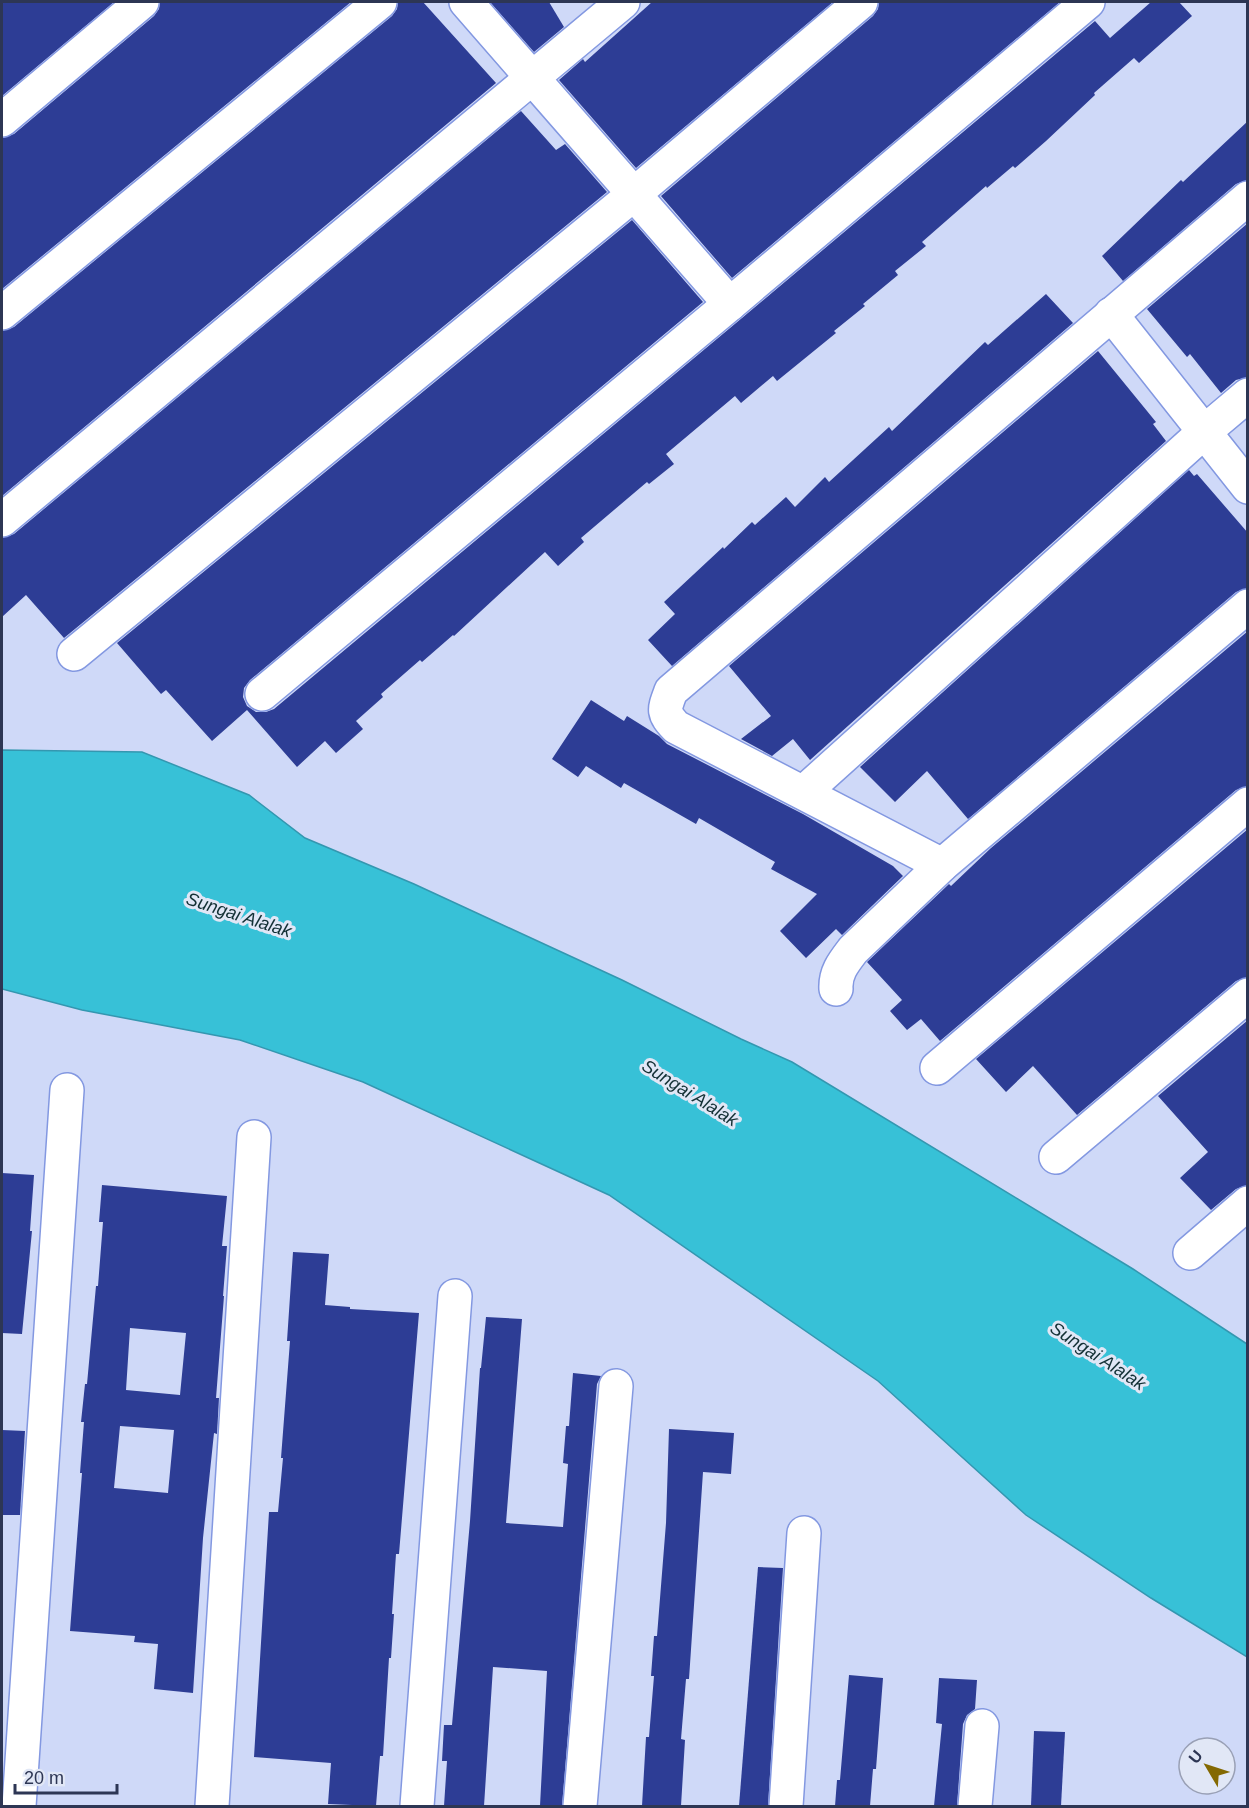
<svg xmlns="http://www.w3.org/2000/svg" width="1249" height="1808" viewBox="0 0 1249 1808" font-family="Helvetica,sans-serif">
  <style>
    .water { fill: #37c1d7; stroke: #3497b0; stroke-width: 1.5 }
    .building { fill: #2d3d95; fill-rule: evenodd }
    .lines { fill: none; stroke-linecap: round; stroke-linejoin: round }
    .minor-casing { stroke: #8398e1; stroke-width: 36 }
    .minor { stroke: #fff; stroke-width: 33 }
    .labels { text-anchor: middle; stroke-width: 6; stroke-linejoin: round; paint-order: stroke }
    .water-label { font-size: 18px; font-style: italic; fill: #133035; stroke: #e1e7f6 }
  </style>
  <rect width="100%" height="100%" fill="#cfd9f8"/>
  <!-- water -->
  <polygon class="water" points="2,750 142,752 249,795 305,838 414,884 622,980 741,1039 792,1062 1133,1269 1247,1344 1247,1657 1151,1598 1026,1515 878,1381 609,1195 363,1082 240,1040 82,1010 2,989"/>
  <!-- building -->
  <g class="building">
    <polygon points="2,2 114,2 2,96"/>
    <polygon points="160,2 351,2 2,289 2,138 14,134 154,16 159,9"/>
    <polygon points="398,2 423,2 496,83 2,496 2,331 14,327 392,16 397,9"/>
    <polygon points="490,2 549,2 564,27 534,52"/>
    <polygon points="652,2 833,2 636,168 559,80 583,59 585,62"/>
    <polygon points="879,2 1060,2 732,278 661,196 873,16 878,9"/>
    <polygon points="1151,2 1179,2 1192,16 1139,63 1134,58 1094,93 1095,95 1046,141 1015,168 1013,166 987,188 986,186 922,242 926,246 895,271 898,275 863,304 865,306 834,331 836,333 777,381 773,376 741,403 735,396 666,454 674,464 649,484 647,482 581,538 584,542 558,566 545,552 454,636 453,635 422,662 420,660 381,694 383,697 356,721 363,729 336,753 325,741 297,767 247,710 212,741 166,690 161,694 117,643 632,220 703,302 250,680 244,688 243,697 247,706 256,712 266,712 274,709 742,318 1095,21 1110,38"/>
    <polygon points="521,111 556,150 565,144 607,192 64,638 26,595 2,617 2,538 14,534"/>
    <polygon points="1248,121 1248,180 1236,184 1123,281 1102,256 1181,180 1183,182"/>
    <polygon points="1248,223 1248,377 1236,380 1221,393 1190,354 1187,357 1147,309"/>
    <polygon points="1046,294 1073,323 672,666 648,640 675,614 664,602 723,547 724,549 752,522 755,525 786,497 795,507 825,477 829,482 889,427 892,431 985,342 988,345"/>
    <polygon points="1098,351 1156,422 1153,424 1166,441 810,760 793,739 772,756 741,739 771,716 729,666"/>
    <polygon points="1189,470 1194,476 1197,474 1248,533 1248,588 1236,592 968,819 927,771 895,802 860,767"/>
    <polygon points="1248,631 1248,786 1236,790 940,1041 921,1019 907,1030 890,1011 902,1000 867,962 949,884 951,886 991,848"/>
    <polygon points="591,700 624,721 627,716 659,736 667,744 803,814 893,866 903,876 842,935 836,929 806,958 780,931 817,894 771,869 775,862 699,818 696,824 624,783 621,788 586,766 578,777 552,759"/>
    <polygon points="1248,829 1248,977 1236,981 1077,1115 1033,1066 1006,1092 976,1059"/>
    <polygon points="1248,1020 1248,1185 1236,1189 1211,1210 1180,1178 1208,1152 1158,1096"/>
    <polygon points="2,1173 34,1175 30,1231 32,1231 22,1334 2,1333"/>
    <path d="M 102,1185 L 227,1196 L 222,1246 L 227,1246 L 223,1296 L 224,1296 L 216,1398 L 219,1398 L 217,1434 L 214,1433 L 203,1538 L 193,1693 L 154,1689 L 158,1644 L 134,1642 L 135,1636 L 70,1631 L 82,1473 L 80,1473 L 84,1422 L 81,1422 L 85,1384 L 87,1384 L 96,1286 L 98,1286 L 103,1222 L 99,1222 ZM 130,1328 L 186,1333 L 180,1395 L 126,1390 ZM 120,1426 L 174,1430 L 168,1493 L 114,1488 Z"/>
    <polygon points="293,1252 329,1254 325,1305 350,1307 350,1309 419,1313 399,1554 396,1554 392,1614 394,1614 391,1658 389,1658 383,1756 380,1756 376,1806 328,1804 331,1763 254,1757 269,1512 278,1512 283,1458 281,1458 290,1341 287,1341"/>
    <polygon points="486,1317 522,1319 506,1523 563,1527 568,1464 563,1463 566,1426 569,1426 573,1373 601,1376 597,1384 562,1806 540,1806 547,1671 493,1667 484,1806 444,1806 447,1761 442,1761 444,1725 452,1725 470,1521 480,1368 481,1368"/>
    <polygon points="669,1429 734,1433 731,1474 703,1472 689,1679 686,1679 681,1739 685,1740 681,1806 642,1806 646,1737 649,1737 654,1676 651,1676 654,1636 657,1636 666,1523"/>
    <polygon points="2,1430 25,1431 20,1515 2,1515"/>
    <polygon points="758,1567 783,1568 768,1806 739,1806"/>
    <polygon points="849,1675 883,1678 876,1769 873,1769 870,1806 835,1806 837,1780 840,1780"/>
    <polygon points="939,1678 977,1680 975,1709 967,1715 963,1724 957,1806 934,1806 942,1724 936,1723"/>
    <polygon points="1034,1731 1065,1732 1061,1806 1031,1806"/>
  </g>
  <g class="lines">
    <defs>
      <g id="minor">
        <polyline points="466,2 730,304"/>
        <polyline points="2,120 142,2"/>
        <polyline points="2,313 380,2"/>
        <polyline points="1111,314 1248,487"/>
        <polyline points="2,520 623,2"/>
        <polyline points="74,654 633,195 861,2"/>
        <polyline points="262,694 730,304 1088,2"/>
        <polyline points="804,792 1204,432 1248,395"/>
        <path d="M 942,865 L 676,727 C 662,712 664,710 671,691 L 1248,198"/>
        <path d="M 836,989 C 835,973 843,963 853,950 L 942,865 L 1248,606"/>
        <polyline points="937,1068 1248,804"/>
        <polyline points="1056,1157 1248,995"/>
        <polyline points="1190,1253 1248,1203"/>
        <polyline points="19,1806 67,1090"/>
        <polyline points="212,1806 254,1137"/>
        <polyline points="417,1806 455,1296"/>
        <polyline points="580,1806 616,1386"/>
        <polyline points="786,1806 804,1533"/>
        <polyline points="975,1806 982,1726"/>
      </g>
    </defs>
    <!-- minor casing -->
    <use href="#minor" class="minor-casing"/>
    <!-- minor -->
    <use href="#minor" class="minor"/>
  </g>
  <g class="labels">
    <!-- water labels -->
    <g class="water-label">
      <text transform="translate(239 915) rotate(18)" y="6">Sungai Alalak</text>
      <text transform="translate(690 1093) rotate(32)" y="6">Sungai Alalak</text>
      <text transform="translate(1098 1356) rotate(33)" y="6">Sungai Alalak</text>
    </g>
  </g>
  <!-- border -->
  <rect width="1249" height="1808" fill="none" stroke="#2d3654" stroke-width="6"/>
  <!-- north arrow -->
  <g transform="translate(1207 1766) rotate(309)"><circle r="28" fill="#e1e7f6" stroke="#99a0b5" stroke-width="1.5"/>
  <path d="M0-4.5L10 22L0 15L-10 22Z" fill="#846902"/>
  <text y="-9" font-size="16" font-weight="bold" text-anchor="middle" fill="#2d3654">U</text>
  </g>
  <!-- scale -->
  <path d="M15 1784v9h102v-9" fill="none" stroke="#2d3654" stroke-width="3"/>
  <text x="24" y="1784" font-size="18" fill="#2d3654" stroke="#e1e7f6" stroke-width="4.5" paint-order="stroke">20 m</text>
</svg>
